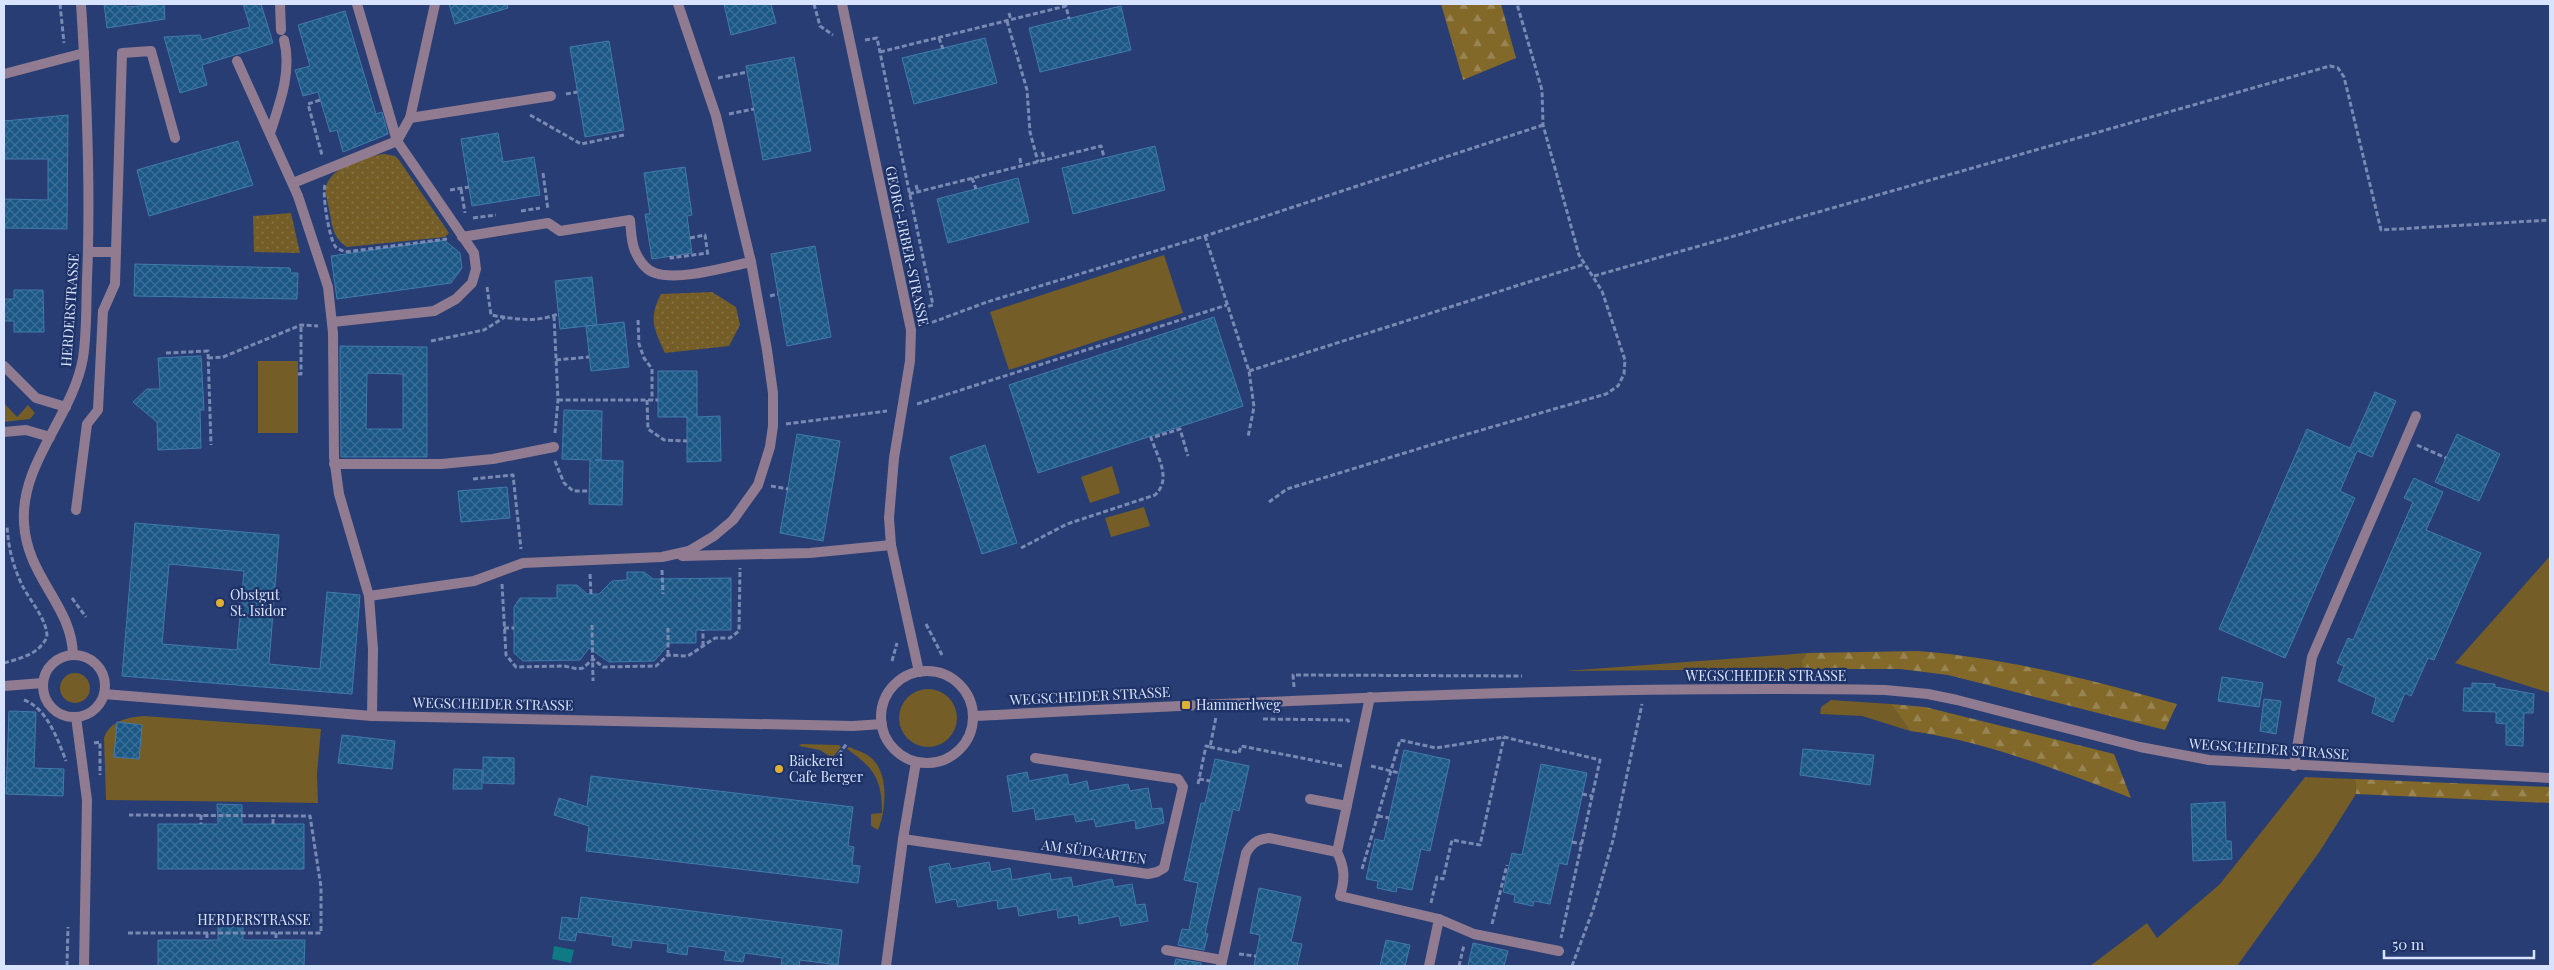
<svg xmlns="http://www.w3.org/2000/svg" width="2554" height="970" viewBox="0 0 2554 970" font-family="'Playfair Display',serif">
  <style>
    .grass { fill: #745d26 }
    .forest { fill: url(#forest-firs) }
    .park { fill: url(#park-dots) }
    .water { fill: #0f7984 }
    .building { fill: url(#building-cross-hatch); stroke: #417aab; fill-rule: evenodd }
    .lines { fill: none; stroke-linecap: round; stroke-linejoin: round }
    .path { stroke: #7889b3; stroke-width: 3; stroke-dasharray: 5 2.5; stroke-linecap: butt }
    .service { stroke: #907b90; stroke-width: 10 }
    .minor { stroke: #907b90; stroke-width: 10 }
    .tertiary { stroke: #907b90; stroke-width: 10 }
    .poi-dot { fill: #e0b034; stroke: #1e3267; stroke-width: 2 }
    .labels { text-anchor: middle; stroke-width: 4.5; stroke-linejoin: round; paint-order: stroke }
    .street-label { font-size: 14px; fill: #d8e4ff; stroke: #1e3267 }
    .poi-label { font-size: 14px; fill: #d8e4ff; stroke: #1e3267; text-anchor: start }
  </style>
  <defs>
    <pattern id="forest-firs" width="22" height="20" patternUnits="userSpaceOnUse" patternTransform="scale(1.25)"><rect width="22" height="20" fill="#826829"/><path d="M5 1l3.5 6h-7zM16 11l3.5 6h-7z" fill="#998554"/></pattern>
    <pattern id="park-dots" width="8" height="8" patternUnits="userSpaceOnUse" patternTransform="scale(1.25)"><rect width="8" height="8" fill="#745d26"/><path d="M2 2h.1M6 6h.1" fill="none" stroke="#877447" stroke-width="1.8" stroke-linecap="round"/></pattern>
    <pattern id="building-cross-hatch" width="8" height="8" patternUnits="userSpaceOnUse" patternTransform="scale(1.25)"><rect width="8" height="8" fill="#1c5886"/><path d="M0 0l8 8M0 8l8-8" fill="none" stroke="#3c7098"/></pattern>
  </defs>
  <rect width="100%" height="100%" fill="#273d73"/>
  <!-- grass -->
  <g class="grass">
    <polygon points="1164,255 1183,313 1009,370 990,312"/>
    <rect x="258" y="361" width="40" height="72"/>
    <polygon points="4,403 17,417 28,405 35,413 30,419 4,422"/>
    <polygon points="1112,466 1120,493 1090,503 1081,477"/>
    <polygon points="1144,507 1150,526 1111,537 1105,518"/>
    <polygon points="2550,556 2550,693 2455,663"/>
    <polygon points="1807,653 1801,661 1803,669 1565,671"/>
    <circle cx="75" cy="688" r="15"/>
    <circle cx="928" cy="718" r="29"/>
    <polygon points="1831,700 1891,704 1910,731 1862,716 1820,714 1821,707"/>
    <path d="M 144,716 L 321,729 L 317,774 L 318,803 L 106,800 L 104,738 C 109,721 129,717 144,716 Z"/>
    <polygon points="801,744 839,745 841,747 832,758 820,750 799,746"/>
    <path d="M 849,747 C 856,750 864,752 870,757 C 890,772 886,811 878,830 L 871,826 L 871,814 L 882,813 C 882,779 874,768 847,749 Z"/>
    <polygon points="2305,777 2355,779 2356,794 2320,851 2237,966 2090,966 2147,923 2157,938 2220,884"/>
  </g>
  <!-- forest -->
  <g class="forest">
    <polygon points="1441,4 1501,4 1516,58 1463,80"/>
    <path d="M 1918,651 C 2007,658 2092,680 2177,704 L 2165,730 L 1948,675 L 1900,669 L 1803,669 L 1801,661 L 1807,653 Z"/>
    <path d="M 1891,704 L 1925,707 L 2114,754 L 2131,798 C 2062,771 1984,741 1910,731 Z"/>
    <polygon points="2355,779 2550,787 2550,803 2356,794"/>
  </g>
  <!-- park -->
  <g class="park">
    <path d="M 385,154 L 395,156 L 399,160 L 449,233 L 445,237 L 347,247 C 334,238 333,230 330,214 C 329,206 325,196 326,187 C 330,167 367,155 385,154 Z"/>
    <polygon points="291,213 300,253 254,252 253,216"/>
    <path d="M 712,292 L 736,307 L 740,325 L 729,346 L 665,353 C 654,329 648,318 661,294 Z"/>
  </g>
  <!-- water -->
  <polygon class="water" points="554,946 574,950 571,963 552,959"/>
  <!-- building -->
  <g class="building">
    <polygon points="104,4 125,4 126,7 164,4 165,19 107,28"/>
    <polygon points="243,4 261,4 273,43 202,65 207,85 180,93 164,37 200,35 202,40 250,27"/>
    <polygon points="449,4 507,4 508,8 455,24"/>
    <polygon points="724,4 771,4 776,23 731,35"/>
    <polygon points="1121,6 1131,50 1040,72 1029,28"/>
    <polygon points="345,11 376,114 382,112 388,134 343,152 337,130 330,132 318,92 303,96 295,70 310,66 298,25"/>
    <polygon points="985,38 997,83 914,104 902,58"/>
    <polygon points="609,41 624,130 585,137 570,47"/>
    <polygon points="794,57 811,151 763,160 746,66"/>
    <polygon points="68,115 67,229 4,228 4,199 48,200 48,159 4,159 4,121"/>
    <polygon points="498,133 503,162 534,157 540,195 472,206 461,139"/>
    <polygon points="238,141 253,185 149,216 137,170"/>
    <polygon points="1155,146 1165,190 1073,214 1062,168"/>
    <polygon points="685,167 692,215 687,216 692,253 652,259 645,214 650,214 644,173"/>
    <polygon points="1018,178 1029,222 948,243 937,199"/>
    <polygon points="444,240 460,253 462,268 451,283 337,299 331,256"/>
    <polygon points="815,246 831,337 787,346 771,254"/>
    <polygon points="135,264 290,268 291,273 298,273 297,299 134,296"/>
    <polygon points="592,277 597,325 624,322 629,367 591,371 586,326 596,325 560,329 555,281"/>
    <polygon points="14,290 43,290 44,332 14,332 14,321 4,321 4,299 14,299"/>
    <polygon points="1214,317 1243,406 1038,473 1009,385"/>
    <path d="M 340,346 L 427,347 L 427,457 L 341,457 ZM 367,373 L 403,374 L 403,429 L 366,429 Z"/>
    <polygon points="201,356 204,410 200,410 201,448 158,450 157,422 133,402 147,389 160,389 158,358"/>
    <polygon points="658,371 697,371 697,417 720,416 721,461 687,462 687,417 658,417"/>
    <polygon points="2375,392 2396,401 2372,457 2357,451 2340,491 2355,498 2285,658 2219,629 2307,429 2350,448"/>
    <polygon points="564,410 602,411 601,460 595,460 623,461 622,505 589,504 590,460 562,459"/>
    <polygon points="797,434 840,441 823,541 780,533"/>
    <polygon points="2457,434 2500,454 2479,501 2435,482"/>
    <polygon points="985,445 1017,543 982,554 950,457"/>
    <polygon points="2414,478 2443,492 2426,530 2481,553 2434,660 2428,658 2411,696 2405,693 2393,722 2372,713 2376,698 2338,681 2344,666 2337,663 2348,638 2353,640 2413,502 2404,498"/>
    <polygon points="507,487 510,518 461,522 458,491"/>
    <path d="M 135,523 L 279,535 L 269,664 L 320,669 L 327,592 L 360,595 L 352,694 L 122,676 ZM 169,564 L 244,571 L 237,650 L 162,644 Z"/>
    <polygon points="627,572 644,572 653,579 731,578 731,630 696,630 696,643 670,643 654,661 609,662 589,648 580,660 523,661 514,653 514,607 520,598 557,598 557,585 577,585 587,594 599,594 612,581 627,580"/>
    <polygon points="2222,677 2263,683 2259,707 2218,701"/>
    <polygon points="2472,683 2495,684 2495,687 2534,694 2533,713 2524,713 2523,746 2506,745 2506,724 2496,723 2496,712 2463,711 2464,688 2472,688"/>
    <polygon points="2264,699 2281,701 2276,734 2260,731"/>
    <polygon points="9,711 36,712 34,768 64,769 63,796 6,794"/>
    <polygon points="117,722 142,725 139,759 114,757"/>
    <polygon points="342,735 395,741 392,769 338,763"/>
    <polygon points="1803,749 1874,755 1870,785 1800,775"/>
    <polygon points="1404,750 1450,760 1430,851 1421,849 1412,890 1397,887 1396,892 1377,888 1378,881 1366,879 1375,839 1384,841"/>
    <polygon points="483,757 514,758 514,784 483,783"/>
    <polygon points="1215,759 1249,766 1239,811 1233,809 1205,933 1208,934 1204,950 1178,945 1182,929 1189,930 1198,883 1184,880 1201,803 1205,803"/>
    <polygon points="1541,764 1587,773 1567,865 1559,863 1550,904 1534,901 1533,906 1514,902 1515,895 1503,892 1512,853 1522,855"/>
    <polygon points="454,769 482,770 482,789 453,789"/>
    <polygon points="1027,772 1029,781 1067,774 1069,785 1087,781 1089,791 1128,784 1130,791 1148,788 1152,809 1162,808 1164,823 1136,829 1135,820 1096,827 1094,819 1076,822 1074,814 1036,820 1034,808 1013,812 1007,776"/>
    <polygon points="591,776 853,807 848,846 854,847 852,865 860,866 858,883 586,851 589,826 554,815 559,798 587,807"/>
    <polygon points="2225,802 2226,841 2231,841 2232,859 2193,861 2191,804"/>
    <polygon points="217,804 242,805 242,824 304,824 304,869 158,869 158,824 218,824"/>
    <polygon points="989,862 991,872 1010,868 1012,880 1050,873 1051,880 1071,877 1073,887 1112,879 1114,887 1132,884 1136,905 1145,904 1148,921 1121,926 1119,916 1079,924 1078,915 1058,918 1057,909 1019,916 1017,906 998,909 997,900 958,907 956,899 936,903 929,867 949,863 951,869"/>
    <polygon points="1259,888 1301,897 1291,942 1302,944 1297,966 1254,966 1260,935 1250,933"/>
    <polygon points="581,897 842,930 838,965 800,960 799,966 781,966 782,958 745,953 743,962 724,960 726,951 688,946 687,955 667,952 668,944 632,940 631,948 612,945 613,937 577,932 575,941 559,939 562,917 578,919"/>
    <polygon points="218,925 243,925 243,940 305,940 304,966 158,966 158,940 218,940"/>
    <polygon points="1386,940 1410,945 1405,966 1380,966"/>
    <polygon points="1473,943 1508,951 1504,966 1468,966"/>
    <polygon points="1176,959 1201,963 1201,966 1174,966"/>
  </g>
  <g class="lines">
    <!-- path -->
    <g class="path">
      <polyline points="60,4 64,43"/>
      <polyline points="814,4 820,26 833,35"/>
      <polyline points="1009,13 1011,20"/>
      <polyline points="1007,21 1027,90 1030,132 1038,162"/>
      <polyline points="939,38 943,49"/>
      <polyline points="865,40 877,38 933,305 922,308"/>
      <polyline points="880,52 1066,6 1069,19"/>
      <polyline points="718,78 747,72"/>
      <polyline points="566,94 577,92"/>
      <polyline points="320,100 308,104 322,155"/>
      <polyline points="729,114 754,109"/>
      <polyline points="530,115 581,144 624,135"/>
      <polyline points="1042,152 1045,160"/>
      <polyline points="1020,158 1021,166"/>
      <polyline points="543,173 548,210"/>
      <polyline points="972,178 976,189"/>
      <path d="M 325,185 C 322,195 329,237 335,246 C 337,249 341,250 345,252 L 447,239"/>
      <polyline points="916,185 918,192"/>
      <polyline points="461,189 465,213"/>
      <polyline points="450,190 469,187"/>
      <polyline points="909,194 1101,146 1104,157"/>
      <polyline points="521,211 540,208"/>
      <polyline points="473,218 496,215"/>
      <polyline points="1205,236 1249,371 1254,407 1248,437"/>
      <polyline points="690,238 705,235 708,256"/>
      <polyline points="671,256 671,258 708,253"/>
      <polyline points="1594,276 2330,66 2338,68 2344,77 2381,230 2550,220"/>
      <path d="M 487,287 L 491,315 C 514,319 536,323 558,314"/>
      <polyline points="770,296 778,294"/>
      <polyline points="554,316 558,400 555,433"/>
      <polyline points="638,320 639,344 644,358 652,369 652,400"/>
      <polyline points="925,325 987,302 1205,236 1543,125"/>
      <polyline points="431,341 484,330 505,317"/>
      <polyline points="166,353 208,351 211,445"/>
      <polyline points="208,358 223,357 301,325 318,326"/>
      <polyline points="556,360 589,357"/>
      <polyline points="1249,371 1585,264"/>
      <polyline points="298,374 301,374 301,325"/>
      <polyline points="558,400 658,400"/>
      <polyline points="647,400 648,429 664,440 687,441"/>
      <polyline points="917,404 1227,305"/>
      <polyline points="786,424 887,411"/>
      <polyline points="2417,445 2446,458"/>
      <polyline points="555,461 564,483 573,491 589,491"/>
      <polyline points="473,479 513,475 521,549"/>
      <polyline points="771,486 788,489"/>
      <polyline points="1269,502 1287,489 1447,440 1606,394 1618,386 1624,374 1625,360 1602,291 1579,255 1543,125 1542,90 1517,4"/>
      <path d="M 1021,548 L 1067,524 L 1155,495 C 1172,479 1158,458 1151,438 L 1180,429 L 1188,456"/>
      <polyline points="662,570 663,594"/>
      <polyline points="590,574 591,594"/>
      <polyline points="502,584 506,655 516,667 564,666 578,669 583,668 593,659 603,667 656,666 668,655 688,656 715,638 730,638 739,631 740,568"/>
      <polyline points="72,598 86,617"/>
      <polyline points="926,624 942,655"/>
      <polyline points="592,625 593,681"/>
      <polyline points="504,628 514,628"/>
      <polyline points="703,646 703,630"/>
      <polyline points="668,655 668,628"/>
      <polyline points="892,661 897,643"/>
      <path d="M 4,663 C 21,658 38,655 47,637 C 47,619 30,601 22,585 C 13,566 8,547 7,525"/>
      <polyline points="1294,687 1293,675 1522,676"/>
      <path d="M 24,700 C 47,708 58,740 66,761"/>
      <polyline points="1263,719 1348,720 1349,723"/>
      <polyline points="94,743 100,742 100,775"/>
      <polyline points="1210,747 1239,753 1241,746 1342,766"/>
      <polyline points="1371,766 1399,773"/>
      <polyline points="830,767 847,743"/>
      <polyline points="1199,779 1210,781"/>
      <polyline points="1198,784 1206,746 1210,747 1216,717"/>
      <polyline points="1582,794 1592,796"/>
      <polyline points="201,815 201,824"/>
      <polyline points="1378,816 1389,818"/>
      <polyline points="273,824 273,816"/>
      <polyline points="1572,842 1582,844"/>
      <polyline points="1362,869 1400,740 1436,748 1504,737 1600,760 1561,938"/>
      <polyline points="1431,903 1437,877 1443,879 1452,840 1480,845 1504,737"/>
      <polyline points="1492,924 1507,865"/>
      <polyline points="128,933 321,933 321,887 310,816 129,815"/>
      <polyline points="207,933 207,940"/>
      <polyline points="276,933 276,940"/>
      <polyline points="1239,954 1256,956"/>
      <polyline points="67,966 68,927"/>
      <polyline points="1459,966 1464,945"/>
      <polyline points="1572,966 1593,910 1613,840 1642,704"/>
    </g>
    <!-- service -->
    <g class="service">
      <polyline points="280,4 281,30"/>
      <polyline points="357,4 397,141 410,118 435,4"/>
      <polyline points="237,61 298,196 328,287 333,333 334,457 339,494 369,596 373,649 372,716"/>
      <polyline points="410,118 551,96"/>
      <path d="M 270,133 C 280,103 292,71 284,40"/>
      <polyline points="293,183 397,141 474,253 476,269 472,283 456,299 434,311 333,322"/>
      <path d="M 462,237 L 548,223 L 560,231 L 630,220 C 631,229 631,242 635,251 C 639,260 645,270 655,273 C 680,281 725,267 751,262"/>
      <polyline points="88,252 116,252"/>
      <polyline points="334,464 441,464 493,459 554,447"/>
      <polyline points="76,510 87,424 98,410 103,311 115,284 122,53 151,51 175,138"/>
      <polyline points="682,556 810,553 891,545"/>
      <polyline points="369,596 474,581 523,563 662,557 689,551 714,536 733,520 758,485 770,447 773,426 773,393 767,350 751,262 716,116 678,4"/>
      <polyline points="2294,766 2312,657 2416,416"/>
      <polyline points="1310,799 1347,806"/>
      <polyline points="903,839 1148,874 1157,872 1164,868 1183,787 1178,779 1035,758"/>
      <polyline points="1439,919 1474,934 1559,951"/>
      <polyline points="1166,950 1222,960"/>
    </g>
    <!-- minor -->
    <g class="minor">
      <polyline points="842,4 911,330 910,361 894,458 889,518 891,545 919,672"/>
      <polyline points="4,74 84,53"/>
      <polyline points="4,366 36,398 66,407"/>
      <polyline points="4,432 26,430 50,437"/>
      <path d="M 73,655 C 72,605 27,578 24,523 C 20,463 73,416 83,358 C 87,332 86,305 87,279 C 91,187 87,96 81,4"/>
      <path d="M 1370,697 L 1337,852 C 1345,868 1345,879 1340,896 L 1439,919 L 1429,966"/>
      <polyline points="886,966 903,839 916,762"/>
      <path d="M 1221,966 L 1246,853 C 1252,843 1258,839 1269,838 L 1337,852"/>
    </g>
    <!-- tertiary -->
    <g class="tertiary">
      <circle cx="74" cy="686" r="31"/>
      <circle cx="927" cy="717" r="46"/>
      <polyline points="4,686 43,683"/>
      <polyline points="104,694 372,716 853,726 882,724"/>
      <path d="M 973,716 C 1277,701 1581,685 1885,690 L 1928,694 L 1957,700 L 2140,747 L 2209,760 L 2550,778"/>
      <polyline points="76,717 87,800 84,966"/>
    </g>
  </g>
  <!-- markers -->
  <g class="poi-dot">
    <circle cx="220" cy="603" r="5"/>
    <rect x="1181" y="700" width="10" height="10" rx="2.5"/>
    <circle cx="779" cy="769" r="5"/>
  </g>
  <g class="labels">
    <!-- street labels -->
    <g class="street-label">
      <text transform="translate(907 246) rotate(78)" y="5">GEORG-ERBER-STRASSE</text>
      <text transform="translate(70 310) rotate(-86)" y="5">HERDERSTRASSE</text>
      <text x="1766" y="681">WEGSCHEIDER STRASSE</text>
      <text transform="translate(1090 696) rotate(-3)" y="5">WEGSCHEIDER STRASSE</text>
      <text transform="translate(493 704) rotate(1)" y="5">WEGSCHEIDER STRASSE</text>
      <text transform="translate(2269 749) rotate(4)" y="5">WEGSCHEIDER STRASSE</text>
      <text transform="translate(1094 852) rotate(8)" y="5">AM SÜDGARTEN</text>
      <text x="254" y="925">HERDERSTRASSE</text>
    </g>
    <!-- poi labels -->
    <g class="poi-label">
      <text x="230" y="600">Obstgut<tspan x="230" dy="16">St. Isidor</tspan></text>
      <text x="1196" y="710">Hammerlweg</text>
      <text x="789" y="766">Bäckerei<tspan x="789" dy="16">Cafe Berger</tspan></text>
    </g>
  </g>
  <!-- border -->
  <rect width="2554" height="970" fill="none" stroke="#d8e4ff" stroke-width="10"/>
  <!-- scale -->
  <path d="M2384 950v8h150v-8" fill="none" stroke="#d8e4ff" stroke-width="2.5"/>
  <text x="2392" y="950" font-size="15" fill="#d8e4ff" stroke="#1e3267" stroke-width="4" paint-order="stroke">50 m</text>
</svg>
